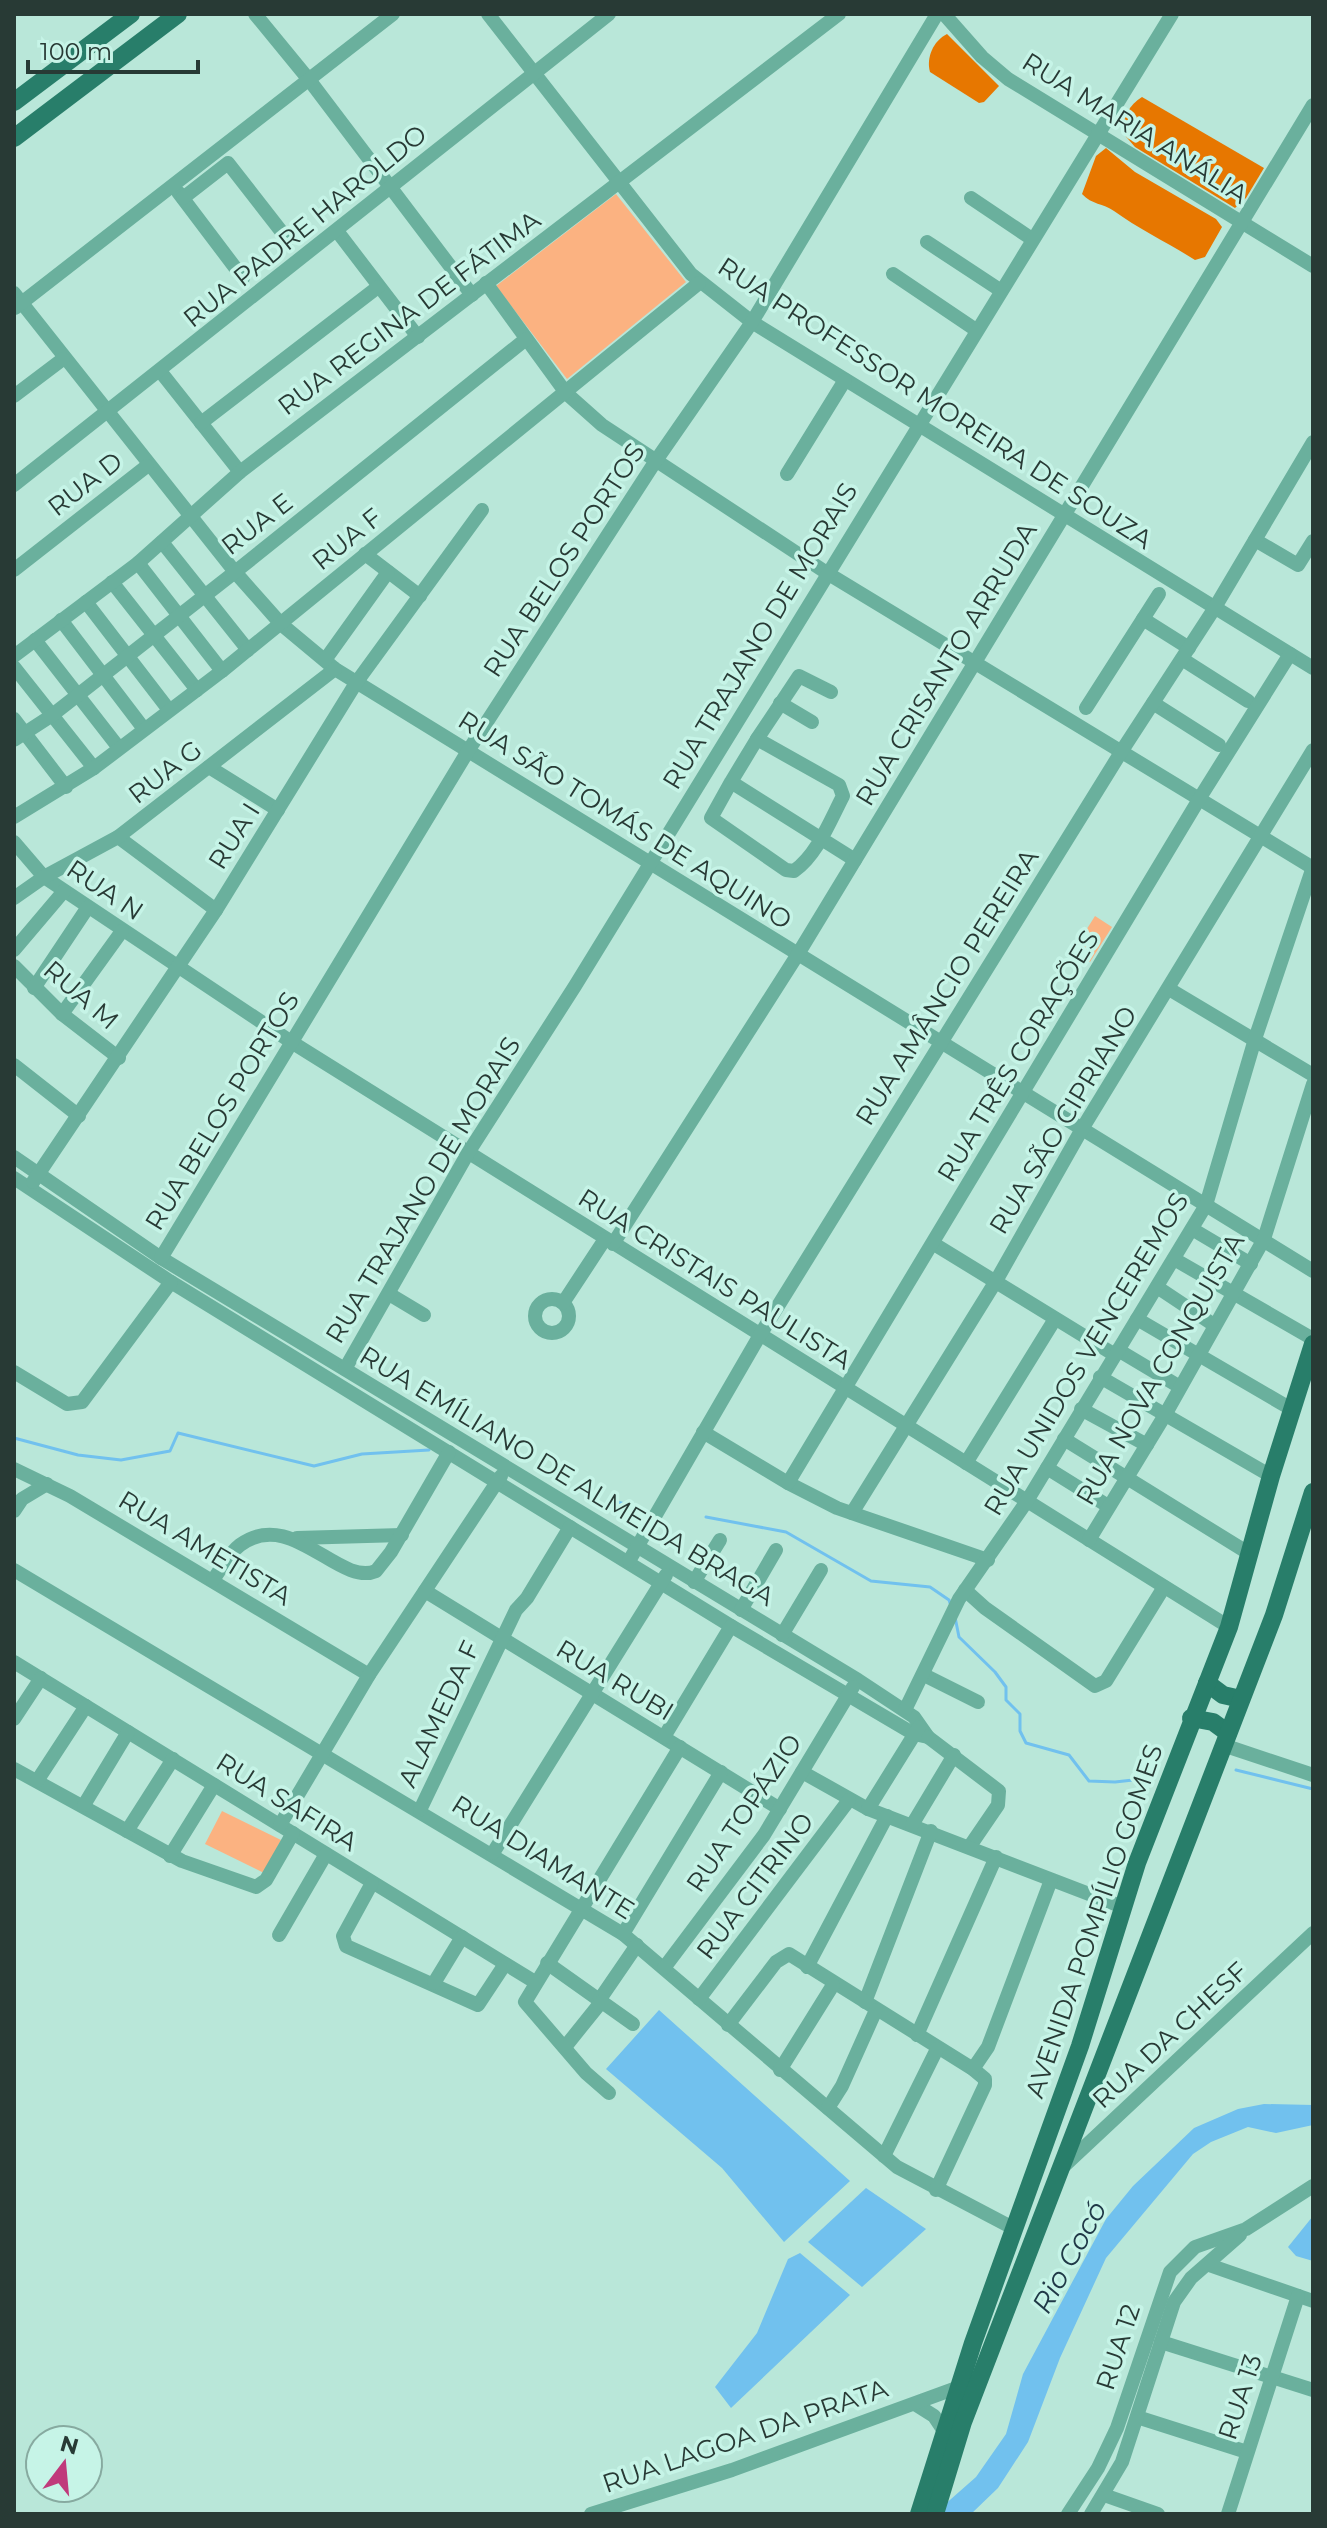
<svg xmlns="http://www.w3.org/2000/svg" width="1327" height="2528" viewBox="0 0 1327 2528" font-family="Montserrat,sans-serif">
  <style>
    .green { fill: #fbb281 }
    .forest { fill: #e77700 }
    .water { fill: #71c1ee }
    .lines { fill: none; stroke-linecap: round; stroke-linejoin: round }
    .stream { stroke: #71c1ee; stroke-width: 3 }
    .minor { stroke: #6ab09d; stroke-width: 14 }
    .major { stroke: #287e6a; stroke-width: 18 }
    .labels { text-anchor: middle; stroke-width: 7; stroke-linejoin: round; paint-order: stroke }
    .street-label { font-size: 26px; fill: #283a35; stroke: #c6f4e7 }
    .water-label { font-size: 28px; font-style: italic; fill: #203947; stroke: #c6f4e7 }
  </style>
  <rect width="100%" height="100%" fill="#b9e7d9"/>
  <!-- green -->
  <g class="green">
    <polygon points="616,194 686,282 567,379 496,286"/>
    <polygon points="1095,916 1112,927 1090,962 1073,951"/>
    <polygon points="222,1811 281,1840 264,1873 205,1844"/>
  </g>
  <!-- forest -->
  <g class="forest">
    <path d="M 947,34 L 999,86 L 984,102 L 979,103 L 930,72 C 926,58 933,41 947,34 Z"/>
    <path d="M 1142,97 L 1264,168 L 1246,198 L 1235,208 L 1135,147 L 1122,132 C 1122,118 1130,104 1142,97 Z"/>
    <path d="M 1106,148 L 1135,172 L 1216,219 L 1222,227 L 1205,257 L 1195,260 C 1168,243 1139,229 1114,211 C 1103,203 1092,205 1082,194 L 1096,156 Z"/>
  </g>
  <!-- water -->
  <g class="water">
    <polygon points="659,2010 850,2181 784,2242 722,2168 606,2069"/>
    <polygon points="1264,2104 1313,2105 1313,2125 1276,2133 1248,2127 1211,2142 1193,2154 1106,2258 1060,2358 1028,2442 998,2488 971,2514 934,2514 976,2477 1006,2434 1023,2374 1106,2219 1133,2186 1194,2128 1238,2109"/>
    <polygon points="866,2188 926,2229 862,2287 808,2242"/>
    <polygon points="1313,2216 1313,2261 1296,2256 1288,2247"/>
    <polygon points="800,2253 850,2295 731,2408 715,2387 757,2333 788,2259"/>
  </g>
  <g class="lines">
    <!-- stream -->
    <g class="stream">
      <polyline points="14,1438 78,1455 121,1460 170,1451 178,1433 314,1466 362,1454 429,1450"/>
      <polyline points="610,1500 643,1509"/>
      <polyline points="706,1517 786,1532 871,1581 930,1587 949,1600 951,1606"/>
      <polyline points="955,1617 959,1637 995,1672 1006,1687 1006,1700 1020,1714 1020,1731 1026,1743 1069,1755 1089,1781 1115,1782 1151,1778"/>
      <polyline points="1236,1770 1313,1789"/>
    </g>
    <!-- minor -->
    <g class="minor">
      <polyline points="255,14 310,81 472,295"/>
      <polyline points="488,14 691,274 752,322 1313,668"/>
      <polyline points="944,14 982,57 1008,79 1313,266"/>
      <polyline points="178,192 243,278"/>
      <polyline points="183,198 228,163 288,240"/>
      <polyline points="971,198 1032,239"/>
      <polyline points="337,231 418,337"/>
      <polyline points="927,242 1000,290"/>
      <polyline points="893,274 976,330"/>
      <polyline points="486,283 566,393 602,425 827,573 1313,868"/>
      <polyline points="14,293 235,572 281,624 335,669 1313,1271"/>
      <polyline points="15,308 393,14"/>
      <polyline points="160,371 240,472"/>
      <polyline points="14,396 63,359"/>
      <polyline points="201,423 378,287"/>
      <polyline points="787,474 845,380"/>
      <polyline points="14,485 609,14"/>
      <polyline points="1255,540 1298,565 1313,541"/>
      <polyline points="162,542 248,650"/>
      <polyline points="365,554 420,596"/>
      <polyline points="138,563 222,671"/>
      <polyline points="14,570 147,466"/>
      <polyline points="112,582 197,690"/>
      <polyline points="86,602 169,710"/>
      <polyline points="1143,619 1189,648"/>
      <polyline points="61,620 144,729"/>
      <polyline points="35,640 119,748"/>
      <polyline points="14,656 138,563 240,472 839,14"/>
      <polyline points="1182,659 1248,701"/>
      <polyline points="325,660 388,572"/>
      <polyline points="14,667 94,768"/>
      <polyline points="780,703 812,722"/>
      <polyline points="1153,703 1219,745"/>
      <polyline points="1086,708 1159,594"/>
      <polyline points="14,719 66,787"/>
      <polyline points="757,739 799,676 831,692"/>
      <polyline points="14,740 51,716 235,572 526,339"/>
      <polyline points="209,767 278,810"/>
      <path d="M 731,782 L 711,818 L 786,870 L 794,871 C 817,855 830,821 843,796 L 839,785 L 757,739 L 731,782 L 855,860"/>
      <polyline points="14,817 94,768 222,671 699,283"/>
      <polyline points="118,837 216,910"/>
      <polyline points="14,842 44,877 293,1043 1229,1627"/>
      <polyline points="14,898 44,877 118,837 335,669"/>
      <polyline points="14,950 64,891"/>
      <polyline points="14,966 62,1014 119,1058"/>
      <polyline points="34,988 88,907"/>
      <polyline points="1169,989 1313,1075"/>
      <polyline points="62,1014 122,931"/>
      <polyline points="14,1065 79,1116"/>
      <polyline points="14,1157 161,1258 858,1680 914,1717 928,1737"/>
      <polyline points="14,1178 171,1282 731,1626 914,1734 928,1737 999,1791 998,1805 970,1846"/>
      <polyline points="33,1182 216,910 356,683 482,510"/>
      <polyline points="1192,1229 1251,1264"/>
      <polyline points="613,1244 798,954 1313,105"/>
      <polyline points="934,1244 1115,1355"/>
      <polyline points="161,1258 468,751 655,462 752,322 937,14"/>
      <polyline points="1174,1259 1313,1339"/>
      <polyline points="1157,1287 1214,1325"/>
      <polyline points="389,1294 424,1315"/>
      <circle cx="552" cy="1316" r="17"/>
      <polyline points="563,1303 605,1239"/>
      <polyline points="1137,1319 1293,1410"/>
      <polyline points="1118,1350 1180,1387"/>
      <polyline points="345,1369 468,1153 575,986 1172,14"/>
      <polyline points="14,1372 67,1404 82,1402 171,1282"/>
      <polyline points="1100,1377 1271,1476"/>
      <polyline points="1081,1409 1147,1445"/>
      <polyline points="703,1432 788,1483 837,1508 988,1560"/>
      <polyline points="1064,1439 1250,1554"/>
      <polyline points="966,1463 1055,1319"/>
      <polyline points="1047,1468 1108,1506"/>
      <polyline points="14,1469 70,1496 369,1675"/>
      <polyline points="788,1483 1201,796 1290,654"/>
      <polyline points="14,1511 22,1499 47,1484"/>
      <polyline points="852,1513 996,1281 1082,1129 1313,750"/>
      <polyline points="297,1538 402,1535"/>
      <polyline points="1089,1540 1165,1415 1264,1239 1313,1084"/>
      <polyline points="629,1561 760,1335 1123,749 1214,609 1313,442"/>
      <polyline points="14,1570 623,1934 897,2167 1015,2229"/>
      <path d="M 213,1580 C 221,1569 229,1553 240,1545 C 291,1507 339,1587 376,1571 L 391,1552 L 449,1452"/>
      <polyline points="694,1582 720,1540"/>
      <polyline points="965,1590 985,1608 1095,1686 1106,1681 1164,1587"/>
      <polyline points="425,1591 780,1809"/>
      <polyline points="741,1610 776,1550"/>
      <polyline points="782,1635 821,1570"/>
      <polyline points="14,1662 535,1982"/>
      <polyline points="924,1675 978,1702"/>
      <polyline points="905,1710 959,1599 1027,1501 1206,1205 1255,1039 1313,867"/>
      <polyline points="14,1719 41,1678"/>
      <polyline points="664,1737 731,1626"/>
      <polyline points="1223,1745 1313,1775"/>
      <polyline points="14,1769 182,1861 256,1887 266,1880 293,1833"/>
      <polyline points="802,1772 868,1809 1123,1907"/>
      <polyline points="37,1781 86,1706"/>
      <polyline points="84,1805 128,1732"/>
      <polyline points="868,1809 919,1727"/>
      <polyline points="420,1810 516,1610 527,1598 570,1527"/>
      <polyline points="280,1825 369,1675 501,1476"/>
      <polyline points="912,1825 954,1755"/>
      <polyline points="127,1831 173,1759"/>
      <polyline points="493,1853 666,1575"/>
      <polyline points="170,1856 214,1785"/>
      <polyline points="372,1883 343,1936 346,1946 478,2005 505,1964"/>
      <polyline points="623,1934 721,1772"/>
      <polyline points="279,1935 326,1854"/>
      <polyline points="547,1963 633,2024"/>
      <polyline points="807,1967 887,1816"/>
      <polyline points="664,1968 764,1835 853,1687"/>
      <polyline points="434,1983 462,1937"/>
      <polyline points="600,1999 637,1945"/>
      <polyline points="699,1999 849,1800"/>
      <polyline points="865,2002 931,1831"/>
      <polyline points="728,2025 776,1962 789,1954 973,2069 985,2079 985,2085 936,2190"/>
      <polyline points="917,2035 996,1857"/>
      <polyline points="565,2047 602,2001"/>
      <polyline points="973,2069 988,2047 1051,1880"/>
      <polyline points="780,2070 833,1985"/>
      <polyline points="609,2093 586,2073 525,2002 680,1747"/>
      <polyline points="828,2108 842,2086 876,2010"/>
      <polyline points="884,2156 937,2049"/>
      <polyline points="1062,2168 1313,1933"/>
      <polyline points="1209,2265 1313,2301"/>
      <polyline points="1161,2342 1313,2390"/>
      <polyline points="915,2404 934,2416 944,2431"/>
      <polyline points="1137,2417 1247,2452"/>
      <polyline points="1104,2495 1158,2514"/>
      <polyline points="591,2514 732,2470 959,2387"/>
      <polyline points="1068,2514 1098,2468 1117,2428 1170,2272 1195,2247 1246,2229 1313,2186"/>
      <polyline points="1091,2514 1122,2462 1174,2302 1191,2278 1240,2235"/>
      <polyline points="1228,2514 1298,2296"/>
    </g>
    <!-- major -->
    <g class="major">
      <polyline points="14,102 131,14"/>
      <polyline points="14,138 178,14"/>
      <polyline points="1207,1683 1223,1695 1241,1699"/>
      <polyline points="1191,1718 1213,1722 1228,1733"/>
      <polyline points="919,2514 973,2343 1080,2046 1137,1863 1229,1627 1271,1476 1313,1344"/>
      <polyline points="935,2514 963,2422 1274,1615 1313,1492"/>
    </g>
  </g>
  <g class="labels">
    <!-- street labels -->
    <g class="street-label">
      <text transform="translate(1135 128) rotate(32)" y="9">RUA MARIA ANÁLIA</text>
      <text transform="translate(305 226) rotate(-39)" y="9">RUA PADRE HAROLDO</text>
      <text transform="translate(409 313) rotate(-37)" y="9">RUA REGINA DE FÁTIMA</text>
      <text transform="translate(935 403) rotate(33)" y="9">RUA PROFESSOR MOREIRA DE SOUZA</text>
      <text transform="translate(85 484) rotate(-38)" y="9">RUA D</text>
      <text transform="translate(257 524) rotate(-38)" y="9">RUA E</text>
      <text transform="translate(347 539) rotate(-39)" y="9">RUA F</text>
      <text transform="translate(564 560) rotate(-57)" y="9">RUA BELOS PORTOS</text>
      <text transform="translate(760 636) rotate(-59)" y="9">RUA TRAJANO DE MORAIS</text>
      <text transform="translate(946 664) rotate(-59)" y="9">RUA CRISANTO ARRUDA</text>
      <text transform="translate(165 772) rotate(-38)" y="9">RUA G</text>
      <text transform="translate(625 820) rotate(32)" y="9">RUA SÃO TOMÁS DE AQUINO</text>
      <text transform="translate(234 836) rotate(-58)" y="9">RUA I</text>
      <text transform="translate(105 890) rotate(34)" y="9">RUA N</text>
      <text transform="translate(947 987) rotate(-58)" y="9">RUA AMÂNCIO PEREIRA</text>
      <text transform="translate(81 995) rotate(41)" y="9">RUA M</text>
      <text transform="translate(1018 1056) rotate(-59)" y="9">RUA TRÊS CORAÇÕES</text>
      <text transform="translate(222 1111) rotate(-59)" y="9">RUA BELOS PORTOS</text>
      <text transform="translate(1063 1120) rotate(-59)" y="9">RUA SÃO CIPRIANO</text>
      <text transform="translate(423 1190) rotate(-59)" y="9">RUA TRAJANO DE MORAIS</text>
      <text transform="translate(715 1279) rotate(32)" y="9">RUA CRISTAIS PAULISTA</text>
      <text transform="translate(1086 1354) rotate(-59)" y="9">RUA UNIDOS VENCEREMOS</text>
      <text transform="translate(1160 1369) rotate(-60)" y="9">RUA NOVA CONQUISTA</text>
      <text transform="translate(567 1476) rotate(31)" y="9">RUA EMÍLIANO DE ALMEIDA BRAGA</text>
      <text transform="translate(205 1548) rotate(31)" y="9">RUA AMETISTA</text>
      <text transform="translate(615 1680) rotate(31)" y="9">RUA RUBI</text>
      <text transform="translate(439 1714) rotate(-65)" y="9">ALAMEDA F</text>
      <text transform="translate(287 1802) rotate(32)" y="9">RUA SAFIRA</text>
      <text transform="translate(744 1813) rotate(-56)" y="9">RUA TOPÁZIO</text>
      <text transform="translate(543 1857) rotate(32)" y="9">RUA DIAMANTE</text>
      <text transform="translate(755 1886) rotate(-53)" y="9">RUA CITRINO</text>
      <text transform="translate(1094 1921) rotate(-71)" y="9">AVENIDA POMPÍLIO GOMES</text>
      <text transform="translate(1170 2035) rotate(-43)" y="9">RUA DA CHESF</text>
      <text transform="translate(1118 2347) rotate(-72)" y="9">RUA 12</text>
      <text transform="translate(1240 2397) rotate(-72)" y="9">RUA 13</text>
      <text transform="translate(745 2436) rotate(-19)" y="9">RUA LAGOA DA PRATA</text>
    </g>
    <!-- water labels -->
    <g class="water-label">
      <text transform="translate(1069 2257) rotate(-61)" y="10">Rio Cocó</text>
    </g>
  </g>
  <!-- border -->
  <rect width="1327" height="2528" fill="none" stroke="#283a35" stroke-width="32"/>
  <!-- north arrow -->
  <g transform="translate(64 2464) rotate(16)"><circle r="38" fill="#c6f4e7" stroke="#87aaa0" stroke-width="2"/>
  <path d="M0-6L14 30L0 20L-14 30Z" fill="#c03a7b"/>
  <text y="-12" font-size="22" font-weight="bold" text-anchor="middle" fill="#283a35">N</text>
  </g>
  <!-- scale -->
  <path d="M28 60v12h170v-12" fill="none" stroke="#283a35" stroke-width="4"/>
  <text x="40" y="60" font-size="24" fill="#283a35" stroke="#c6f4e7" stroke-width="6" paint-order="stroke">100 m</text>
</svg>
